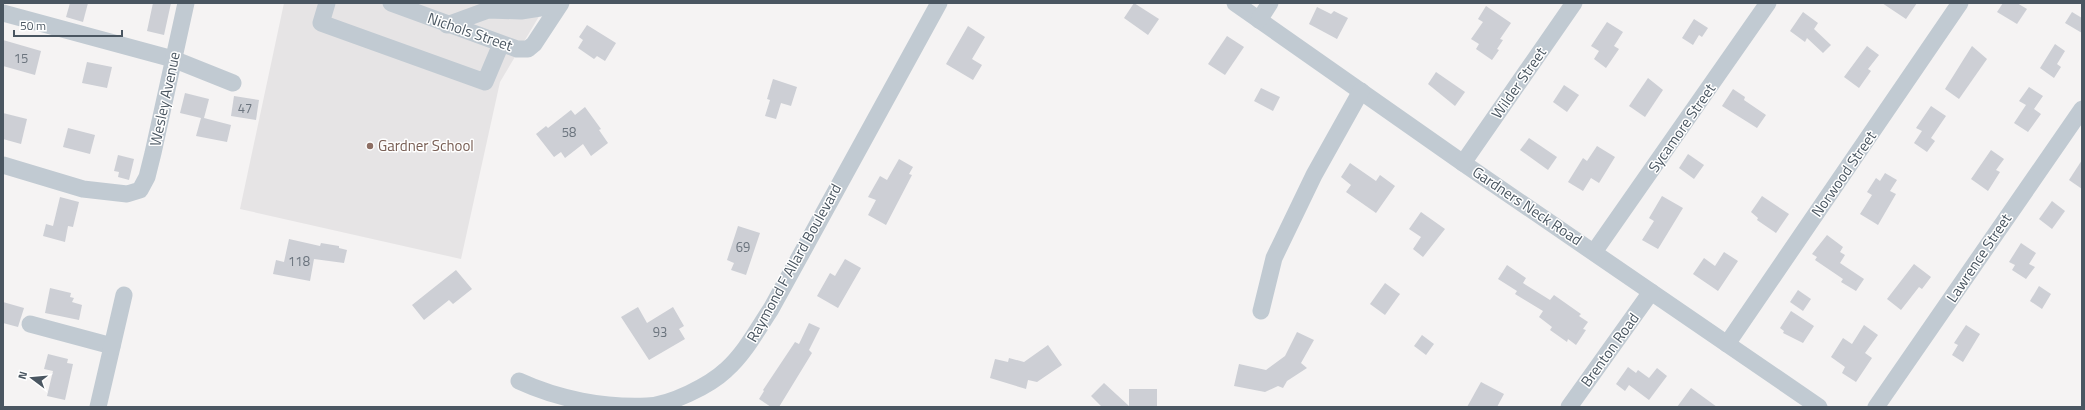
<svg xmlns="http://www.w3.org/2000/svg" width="2085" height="410" viewBox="0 0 2085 410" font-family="'Titillium Web',sans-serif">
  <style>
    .education { fill: #e6e4e5 }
    .building { fill: #cdcfd5 }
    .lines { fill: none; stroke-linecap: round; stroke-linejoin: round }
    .minor { stroke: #c1cad2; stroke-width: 17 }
    .education-dot { fill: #8d6e63; stroke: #fff; stroke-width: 1.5 }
    .labels { text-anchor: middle; stroke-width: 3; stroke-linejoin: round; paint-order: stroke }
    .number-label { font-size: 13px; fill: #6b747e }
    .street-label { font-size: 15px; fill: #4a5661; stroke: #fff }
    .education-label { font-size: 15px; fill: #785e54; stroke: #fff; text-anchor: start }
  </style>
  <rect width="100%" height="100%" fill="#f5f3f3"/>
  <!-- education -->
  <polygon class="education" points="284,3 547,3 500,82 461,259 240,209"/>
  <!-- building -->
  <g class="building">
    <polygon points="70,3 88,3 83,22 66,17"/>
    <polygon points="153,3 171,3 164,35 147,31"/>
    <polygon points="1134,3 1159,19 1148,35 1124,18"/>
    <polygon points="1882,3 1917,3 1906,19"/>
    <polygon points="2003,3 2017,3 2027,9 2017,24 1997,12"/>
    <polygon points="1486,6 1511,23 1500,39 1503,40 1497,49 1499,50 1492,60 1476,49 1479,44 1471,39 1483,22 1478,19"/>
    <polygon points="1317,7 1331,14 1334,11 1348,18 1337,39 1309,24"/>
    <polygon points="1803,12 1818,23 1814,29 1831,45 1823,53 1807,38 1805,42 1790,31"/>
    <polygon points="2072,12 2082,18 2082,33 2065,23"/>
    <polygon points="1694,19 1708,28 1702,37 1699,35 1693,45 1682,38"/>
    <polygon points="1607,22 1623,32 1614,46 1619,49 1606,68 1594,59 1599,51 1591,46"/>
    <polygon points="587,25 616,43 605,61 597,56 594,59 578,48 583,40 579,37"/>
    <polygon points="968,26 985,37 972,59 982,65 973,80 946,64"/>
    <polygon points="1227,36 1244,47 1225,75 1208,64"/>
    <polygon points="3,40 41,51 35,75 3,66"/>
    <polygon points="2055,44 2065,51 2057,64 2061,67 2054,78 2040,68"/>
    <polygon points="1867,46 1879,55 1868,69 1871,71 1859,88 1844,77"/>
    <polygon points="1972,46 1987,59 1959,99 1945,89"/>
    <polygon points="87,62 112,67 107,88 82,83"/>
    <polygon points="1436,72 1465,92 1455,106 1428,84"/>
    <polygon points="1648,78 1663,90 1645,117 1629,106"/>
    <polygon points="773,79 797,87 791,106 781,103 776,119 765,116 770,100 767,99"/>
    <polygon points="1564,85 1579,95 1567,112 1553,102"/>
    <polygon points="2029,87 2043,96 2034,109 2041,114 2028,132 2014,123 2026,105 2019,101"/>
    <polygon points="1261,88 1280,97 1273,111 1254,101"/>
    <polygon points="1733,89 1745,97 1744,100 1766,115 1757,128 1722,106"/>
    <polygon points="185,93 209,99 204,118 231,125 227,142 196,136 201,118 180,113"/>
    <polygon points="234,96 259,100 256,120 231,116"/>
    <polygon points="1931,106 1946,116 1931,138 1935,141 1927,152 1914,143 1922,131 1916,128"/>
    <polygon points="585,107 601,129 599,130 608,143 591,156 583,144 565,158 561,152 554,157 536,134 546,126 548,128 571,110 575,115"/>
    <polygon points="3,113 27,119 21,144 3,139"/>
    <polygon points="68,128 95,135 90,154 63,147"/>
    <polygon points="1529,138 1557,157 1548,170 1520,150"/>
    <polygon points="1597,146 1615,157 1599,183 1591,178 1583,191 1568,182 1583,158 1587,161"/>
    <polygon points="1991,150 2004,159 1996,170 2000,172 1988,191 1971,179"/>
    <polygon points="1688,154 1704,165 1694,179 1679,168"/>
    <polygon points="118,155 134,159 129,180 118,177 119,172 114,171"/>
    <polygon points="899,159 913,167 909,174 912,175 886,225 868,215 876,200 868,197 880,176 887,180"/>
    <polygon points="2082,160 2082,189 2069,180"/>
    <polygon points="1350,163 1376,181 1380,175 1395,186 1376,213 1346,192 1351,185 1341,177"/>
    <polygon points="1885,173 1897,180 1890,191 1896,194 1878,225 1860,214 1872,195 1867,192 1876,178 1880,181"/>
    <polygon points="1662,196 1683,208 1658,249 1642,240 1654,221 1649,218"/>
    <polygon points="1762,196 1789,214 1776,233 1757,220 1758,218 1751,212"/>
    <polygon points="60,197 79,202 73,227 68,226 65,242 43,236 46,224 53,226"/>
    <polygon points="2052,201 2065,211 2052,229 2039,219"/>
    <polygon points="1421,212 1445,229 1423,257 1413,249 1421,237 1409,229"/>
    <polygon points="738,226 760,233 746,275 731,270 734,263 727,260"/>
    <polygon points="1827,235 1843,247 1840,252 1845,255 1840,263 1864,279 1856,291 1841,282 1843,279 1815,260 1817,257 1812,254"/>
    <polygon points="289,239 320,246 321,243 339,246 339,248 347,250 344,263 314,259 310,281 273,274 276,260 284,262"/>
    <polygon points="2021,243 2036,253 2029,264 2035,267 2026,279 2012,270 2015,265 2009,262"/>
    <polygon points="1724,252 1738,261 1718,291 1693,274 1704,258 1715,266"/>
    <polygon points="845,259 861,268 838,308 817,296 830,273 835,276"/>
    <polygon points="1914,264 1931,277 1922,289 1919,287 1901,310 1887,299"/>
    <polygon points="1507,265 1526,278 1523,283 1550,300 1554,295 1581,314 1579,316 1588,322 1583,329 1586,330 1576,345 1568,339 1567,342 1550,330 1552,327 1539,317 1543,311 1515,294 1517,291 1498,279"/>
    <polygon points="456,270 472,289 453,304 449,300 424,320 412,305"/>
    <polygon points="1385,283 1400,294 1385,315 1370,304"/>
    <polygon points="2039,286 2051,294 2042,309 2030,301"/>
    <polygon points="50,288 71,293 70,297 74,298 72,302 82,305 79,320 45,313"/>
    <polygon points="1798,290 1811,299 1803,311 1790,302"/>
    <polygon points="3,302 24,308 18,327 3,323"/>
    <polygon points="638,307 647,323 673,307 684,326 679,329 685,339 649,360 621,317"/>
    <polygon points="1791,311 1814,326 1803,343 1783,333 1784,331 1780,328"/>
    <polygon points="809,323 820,328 809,350 812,353 779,407 771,407 759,399 764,391 763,390 795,342 799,344"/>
    <polygon points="1864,325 1878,335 1865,353 1872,358 1856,382 1842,373 1845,367 1831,357 1843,338 1852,344"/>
    <polygon points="1966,325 1980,334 1963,362 1952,355 1958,345 1954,343"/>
    <polygon points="1297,332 1314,340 1301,363 1307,368 1287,381 1283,388 1278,386 1265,392 1234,386 1239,364 1266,370 1285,356"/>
    <polygon points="1422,335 1434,344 1426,355 1414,346"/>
    <polygon points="1048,345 1062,365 1037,382 1028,380 1026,389 990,378 995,359 1008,362 1009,358 1024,362"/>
    <polygon points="48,354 68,359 67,363 73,364 65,400 47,396 53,371 44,369"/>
    <polygon points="1628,367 1636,373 1638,370 1649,378 1657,368 1667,376 1649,400 1629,385 1625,391 1616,384"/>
    <polygon points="1481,382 1504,394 1497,407 1467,407"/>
    <polygon points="1104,383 1129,406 1129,389 1157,389 1157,407 1102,407 1091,396"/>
    <polygon points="1691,388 1717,407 1677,407"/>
  </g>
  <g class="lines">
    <!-- minor -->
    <g class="minor">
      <polyline points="327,3 321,23 485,82 501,44"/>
      <polyline points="391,3 517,49 528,49 534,44 561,3"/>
      <polyline points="1235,3 1463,163 1819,407"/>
      <polyline points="3,13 173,59 233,83"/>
      <polyline points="1259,20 1270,3"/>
      <polyline points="447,25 488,10 521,11 559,5"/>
      <polyline points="1463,163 1574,3"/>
      <polyline points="3,165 83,189 127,194 140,190 147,177 153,153 186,3"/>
      <polyline points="1594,252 1768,3"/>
      <polyline points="1261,311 1274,258 1314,175 1361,91"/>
      <polyline points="30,324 112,346"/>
      <polyline points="1727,344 1960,3"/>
      <path d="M 519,381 C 558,399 604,408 647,406 C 670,405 709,386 726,370 C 745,353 757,330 771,309 L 939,3"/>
      <polyline points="98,407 124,295"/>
      <polyline points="1569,407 1651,292"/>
      <polyline points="1876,407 2082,109"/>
    </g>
  </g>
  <!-- markers -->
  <circle class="education-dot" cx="370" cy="146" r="4"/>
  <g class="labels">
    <!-- number labels -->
    <g class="number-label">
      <text x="21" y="63">15</text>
      <text x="245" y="113">47</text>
      <text x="569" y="137">58</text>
      <text x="743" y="252">69</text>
      <text x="299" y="266">118</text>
      <text x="660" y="337">93</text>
    </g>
    <!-- street labels -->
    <g class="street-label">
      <text transform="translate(470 32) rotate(19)" y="5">Nichols Street</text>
      <text transform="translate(1519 83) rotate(-55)" y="5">Wilder Street</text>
      <text transform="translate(165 99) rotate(-78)" y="5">Wesley Avenue</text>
      <text transform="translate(1682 128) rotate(-55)" y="5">Sycamore Street</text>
      <text transform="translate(1844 174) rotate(-55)" y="5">Norwood Street</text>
      <text transform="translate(1527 206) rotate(34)" y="5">Gardners Neck Road</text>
      <text transform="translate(1979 258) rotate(-56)" y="5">Lawrence Street</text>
      <text transform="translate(794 263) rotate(-61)" y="5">Raymond F Allard Boulevard</text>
      <text transform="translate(1610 350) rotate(-54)" y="5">Brenton Road</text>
    </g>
    <!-- education labels -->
    <g class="education-label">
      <text x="378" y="151">Gardner School</text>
    </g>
  </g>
  <!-- border -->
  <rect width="2085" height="410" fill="none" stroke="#4a5661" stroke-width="8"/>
  <!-- north arrow -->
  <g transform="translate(32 378) rotate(286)" stroke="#ffffff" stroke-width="3" paint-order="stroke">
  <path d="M0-3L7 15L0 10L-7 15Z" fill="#4a5661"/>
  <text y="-6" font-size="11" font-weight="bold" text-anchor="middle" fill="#4a5661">N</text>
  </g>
  <!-- scale -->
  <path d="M14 30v6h108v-6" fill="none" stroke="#4a5661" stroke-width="2"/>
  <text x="20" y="30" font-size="12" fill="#4a5661" stroke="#ffffff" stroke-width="3" paint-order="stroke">50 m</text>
</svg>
